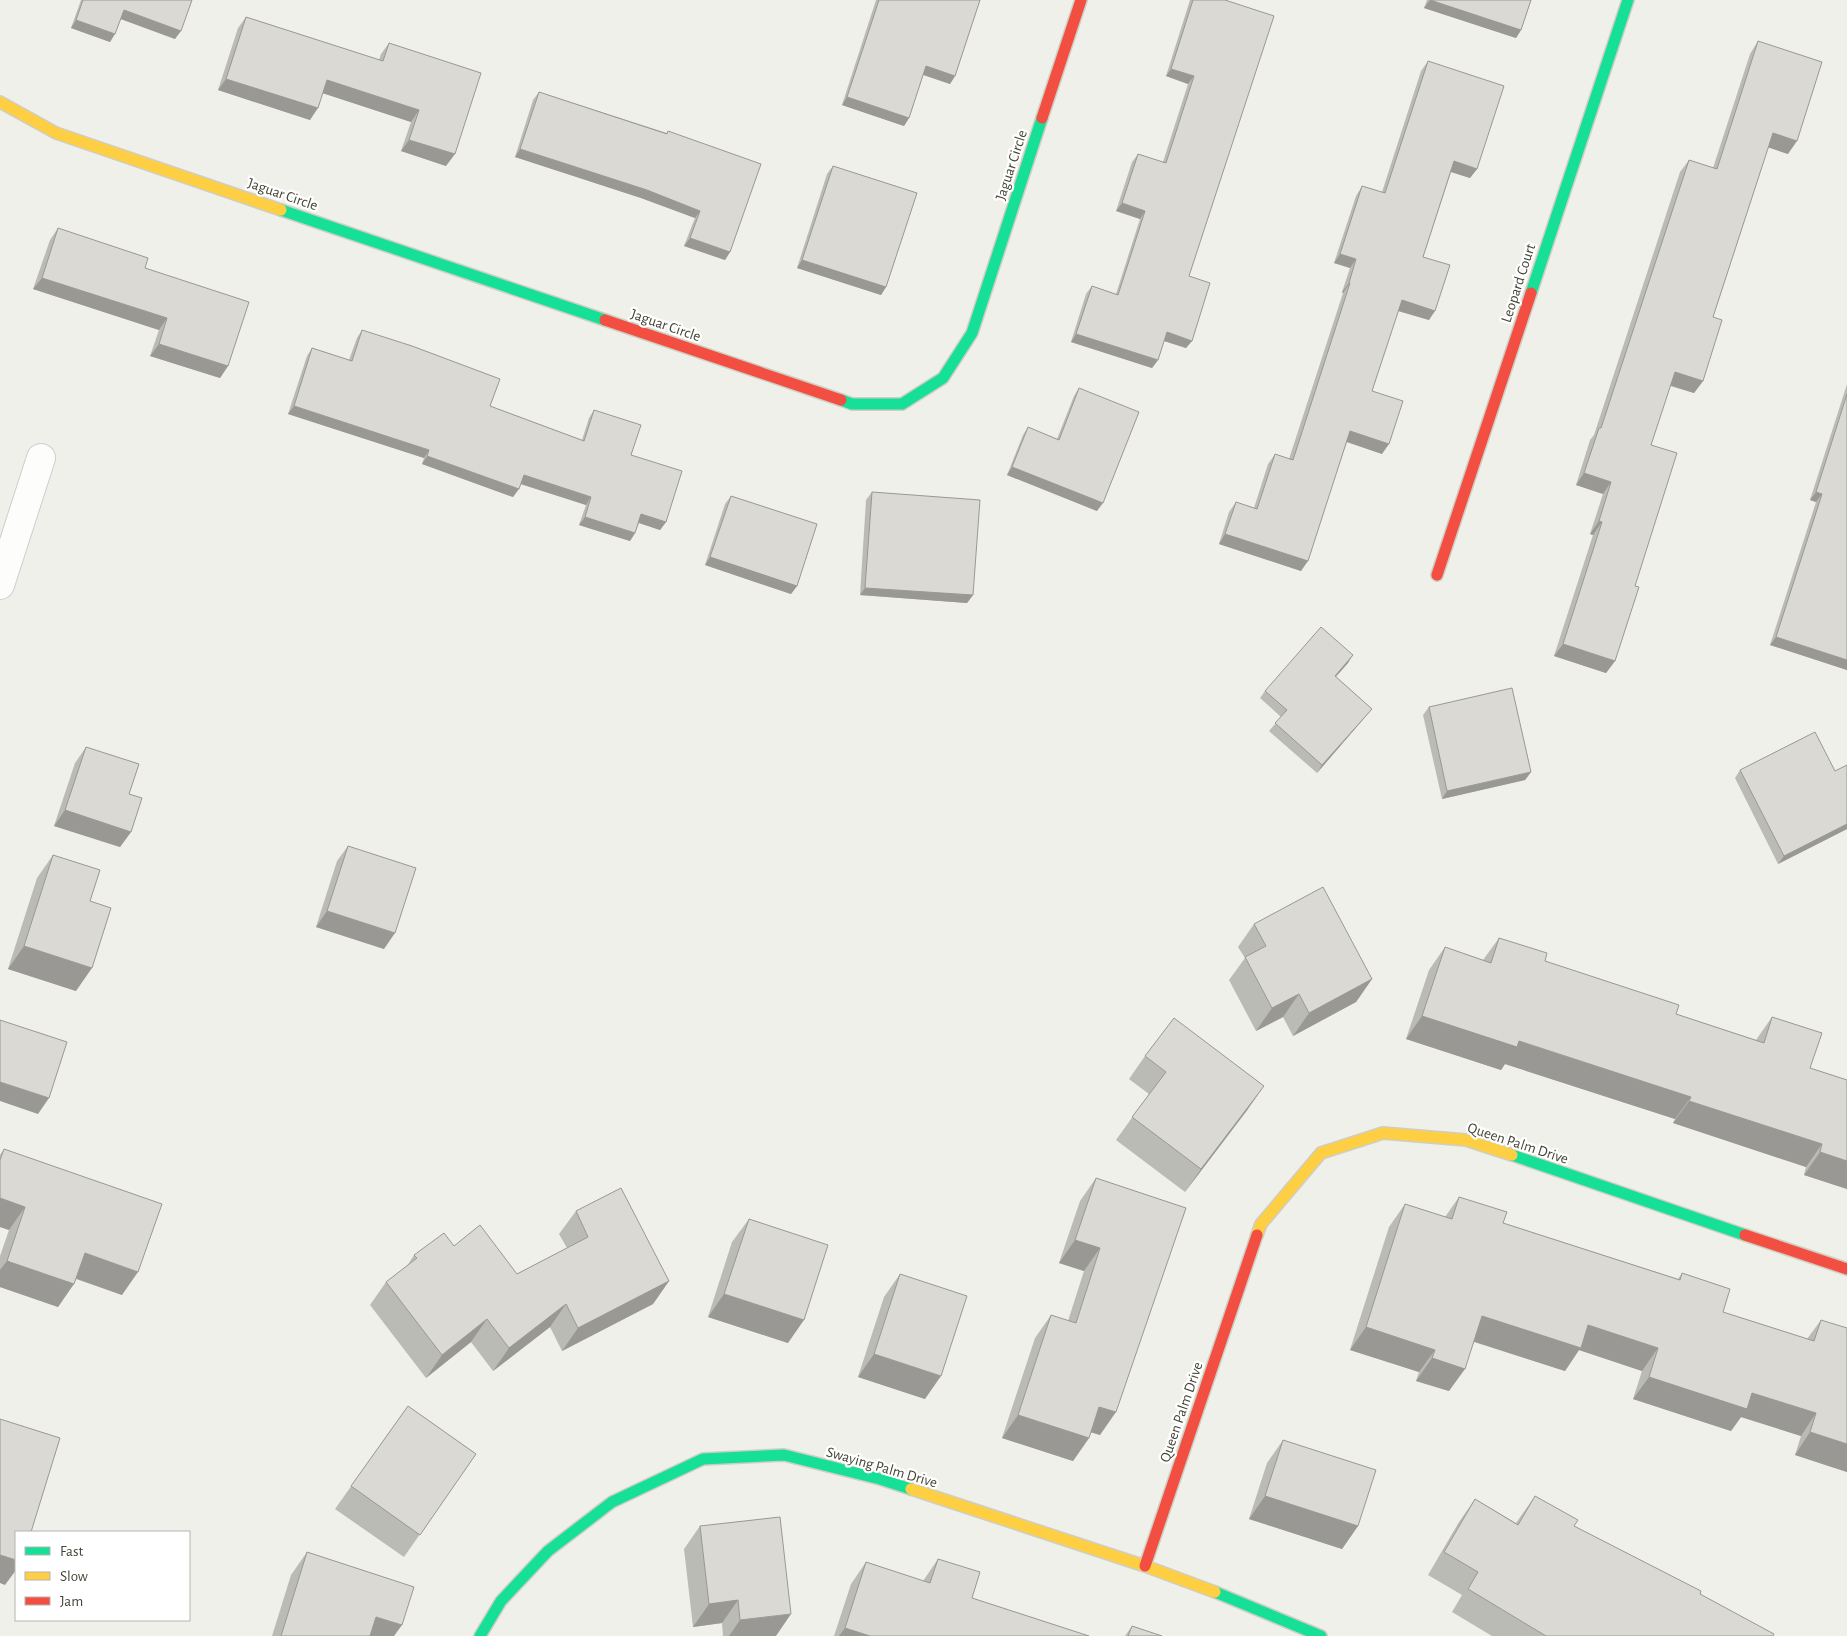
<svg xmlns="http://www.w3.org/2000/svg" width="1847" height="1636" viewBox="0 0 1847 1636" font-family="'Alegreya Sans',sans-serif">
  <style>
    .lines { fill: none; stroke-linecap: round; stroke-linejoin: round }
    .street-casing { stroke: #cecec8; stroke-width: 30 }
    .fast-casing { stroke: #cfcec2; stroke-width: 14 }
    .slow-casing { stroke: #cfcec2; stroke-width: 14 }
    .jam-casing { stroke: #cfcec2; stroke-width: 14 }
    .street { stroke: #fdfdfc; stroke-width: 28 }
    .fast { stroke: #16e098; stroke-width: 11 }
    .slow { stroke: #ffcf43; stroke-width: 11 }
    .jam { stroke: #f24e42; stroke-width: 11 }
    .wall { fill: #bbbbb5 }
    .shaded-wall { fill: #999894 }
    .building { fill: #dad9d3; stroke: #999894 }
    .labels { text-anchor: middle; stroke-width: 4.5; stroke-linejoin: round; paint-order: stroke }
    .street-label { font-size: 15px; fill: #464437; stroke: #fff }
  </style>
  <rect width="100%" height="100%" fill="#f0f0eb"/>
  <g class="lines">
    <defs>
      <polyline id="street" points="0,585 41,458"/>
      <g id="fast">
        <polyline points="281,210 605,320"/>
        <polyline points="1531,293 1628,0"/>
        <polyline points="841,400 852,404 902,404 943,378 972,333 1042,118"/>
        <polyline points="1512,1155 1745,1235"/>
        <polyline points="1215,1592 1321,1636"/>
        <polyline points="480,1636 501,1601 548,1551 612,1502 703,1459 784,1455 880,1479 911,1489"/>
      </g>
      <g id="slow">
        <polyline points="0,102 56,133 281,210"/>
        <polyline points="1257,1235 1261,1224 1321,1153 1383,1133 1466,1140 1512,1155"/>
        <polyline points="911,1489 1145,1566 1215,1592"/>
      </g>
      <g id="jam">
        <polyline points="1042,118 1081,0"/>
        <polyline points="605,320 841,400"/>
        <polyline points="1437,575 1531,293"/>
        <polyline points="1745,1235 1847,1269"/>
        <polyline points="1145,1566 1257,1235"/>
      </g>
    </defs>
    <!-- street casing -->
    <use href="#street" class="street-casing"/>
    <!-- fast casing -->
    <use href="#fast" class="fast-casing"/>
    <!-- slow casing -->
    <use href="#slow" class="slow-casing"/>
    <!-- jam casing -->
    <use href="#jam" class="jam-casing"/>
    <!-- street -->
    <use href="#street" class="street"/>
    <!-- fast -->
    <use href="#fast" class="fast"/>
    <!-- slow -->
    <use href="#slow" class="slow"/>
    <!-- jam -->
    <use href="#jam" class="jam"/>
  </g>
  <!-- wall -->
  <g class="wall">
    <polygon points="81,0 192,0 175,39 121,19 110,42 71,28"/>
    <polygon points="876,0 980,0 955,76 950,84 923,75 909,118 904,126 842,105"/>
    <polygon points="1190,0 1225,0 1189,276 1192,341 1186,348 1164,341 1158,360 1152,368 1071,342 1086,294 1092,286 1116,294 1140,219 1116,211 1132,162 1138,154 1163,162 1188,84 1166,76"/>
    <polygon points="1427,0 1531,0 1521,30 1516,38 1424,8"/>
    <polygon points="246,17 379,60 381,54 389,43 446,166 401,151 411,122 323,93 310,120 218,90 238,28"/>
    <polygon points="1758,41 1788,154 1768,147 1713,317 1703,381 1694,393 1670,386 1651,445 1615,661 1606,673 1554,656 1593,535 1590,534 1603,494 1576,485 1590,440 1594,435 1680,172 1689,160 1713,168 1750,54"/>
    <polygon points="1428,61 1477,169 1470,178 1451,172 1423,257 1429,320 1398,311 1372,391 1382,454 1347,442 1301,571 1219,544 1229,512 1236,502 1254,508 1268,464 1275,454 1289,459 1343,293 1342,292 1350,268 1334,263 1356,196 1362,186 1382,192 1421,71"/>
    <polygon points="539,92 667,133 668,131 730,252 725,260 684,246 695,218 641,198 515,157 533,100"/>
    <polygon points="833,166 886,287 881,295 797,268 827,174"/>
    <polygon points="58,228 145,268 228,366 220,378 150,356 159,330 33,289 50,240"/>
    <polygon points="362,330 490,406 582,440 589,418 594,410 631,455 666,522 660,530 639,523 635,533 630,541 579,525 586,505 520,484 513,497 422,464 424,458 288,414 307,356 312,348 349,360 357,338"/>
    <polygon points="1847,384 1847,670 1770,645 1816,502 1810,500"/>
    <polygon points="1079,388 1097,511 1007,475 1023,435 1028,427 1057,439 1074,396"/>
    <polygon points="872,492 973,595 967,603 860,595 866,500"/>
    <polygon points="731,496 797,586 791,594 705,565 725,504"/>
    <polygon points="1348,663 1336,677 1372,709 1366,716 1317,773 1269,731 1281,717 1260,698 1265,691"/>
    <polygon points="1429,707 1531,772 1525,780 1442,799 1423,715"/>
    <polygon points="86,747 131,832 120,847 54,826 75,763"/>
    <polygon points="1847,765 1847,829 1778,864 1735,778 1740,770 1835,771"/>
    <polygon points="348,846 384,949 316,927 337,861"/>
    <polygon points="53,855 90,901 76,991 8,969 37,878"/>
    <polygon points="1254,924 1372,979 1356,1002 1293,1036 1283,1017 1256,1031 1229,980 1245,958 1238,947"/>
    <polygon points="1499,938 1545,961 1676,1014 1756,1040 1772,1017 1810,1068 1847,1080 1847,1189 1804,1175 1806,1167 1673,1123 1675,1119 1505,1064 1501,1070 1406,1039 1429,970 1445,947 1483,960"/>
    <polygon points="1145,1056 1248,1109 1185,1192 1116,1140 1149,1094 1129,1079"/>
    <polygon points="4,1149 122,1295 76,1279 58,1307 0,1287 0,1256 9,1230 0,1227 0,1155"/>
    <polygon points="1096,1178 1186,1208 1100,1435 1091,1432 1089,1438 1073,1461 1002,1438 1035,1338 1051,1315 1068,1321 1084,1271 1059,1263 1080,1201"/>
    <polygon points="1459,1197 1503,1223 1678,1279 1682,1273 1723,1312 1807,1339 1821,1320 1847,1472 1795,1455 1801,1436 1741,1417 1731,1431 1633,1399 1642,1371 1579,1350 1565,1371 1474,1342 1449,1391 1416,1381 1419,1372 1350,1350 1389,1227 1405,1204 1445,1217"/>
    <polygon points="576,1211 669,1281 653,1304 562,1351 550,1327 493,1371 471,1342 426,1378 370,1305 386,1282 407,1266 414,1255 454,1246 517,1274 567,1248 559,1234"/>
    <polygon points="749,1219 788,1343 708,1317 732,1242"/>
    <polygon points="900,1274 925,1399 858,1377 884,1297"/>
    <polygon points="408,1406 476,1454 404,1557 335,1509"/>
    <polygon points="1283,1440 1358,1526 1342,1549 1249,1519 1267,1463"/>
    <polygon points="1535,1496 1574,1526 1700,1594 1773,1636 1492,1636 1452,1612 1462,1595 1428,1575 1459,1522 1475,1499 1516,1523"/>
    <polygon points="700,1526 776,1636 723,1636 722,1623 693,1627 684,1549"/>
    <polygon points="307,1552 394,1636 272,1636 291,1575"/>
    <polygon points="938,1559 972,1598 1089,1636 834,1636 851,1584 866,1562 923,1581"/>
    <polygon points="1132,1626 1162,1636 1125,1636"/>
  </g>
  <!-- shaded-wall -->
  <g class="shaded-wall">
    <polygon points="1430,0 1521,30 1516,38 1424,8"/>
    <polygon points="124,10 181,31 175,39 118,18"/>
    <polygon points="76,20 115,34 110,42 71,28"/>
    <polygon points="926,66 955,76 950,84 921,74"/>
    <polygon points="1171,69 1194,76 1188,84 1166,76"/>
    <polygon points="226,79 318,108 310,120 218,90"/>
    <polygon points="327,80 419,110 411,122 319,92"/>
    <polygon points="847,97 909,118 904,126 842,105"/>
    <polygon points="1773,133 1797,141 1788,154 1764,146"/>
    <polygon points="409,140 455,154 446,166 401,151"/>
    <polygon points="520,149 647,190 700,211 695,218 641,198 515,157"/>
    <polygon points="1454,161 1477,169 1470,178 1448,171"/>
    <polygon points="1122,203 1145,211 1140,219 1116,211"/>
    <polygon points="690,238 730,252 725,260 684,246"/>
    <polygon points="1340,254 1356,259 1350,268 1334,263"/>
    <polygon points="802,260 886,287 881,295 797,268"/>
    <polygon points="42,278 167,318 159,330 33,289"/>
    <polygon points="1349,283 1350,283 1343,293 1342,292"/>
    <polygon points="1402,300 1435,311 1429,320 1395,310"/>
    <polygon points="1167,332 1192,341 1186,348 1161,340"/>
    <polygon points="1076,334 1158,360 1152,368 1071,342"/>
    <polygon points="159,344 228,366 220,378 150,356"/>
    <polygon points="1675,372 1703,381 1694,393 1666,384"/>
    <polygon points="294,406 429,450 424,458 288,414"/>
    <polygon points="1350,431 1389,444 1382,454 1344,441"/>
    <polygon points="427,456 519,489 513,497 422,464"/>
    <polygon points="1012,467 1103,503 1097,511 1007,475"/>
    <polygon points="1584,473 1611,482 1603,494 1576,485"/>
    <polygon points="524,475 591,497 586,505 518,483"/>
    <polygon points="1816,492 1822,494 1816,502 1810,500"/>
    <polygon points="641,514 666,522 660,530 636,522"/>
    <polygon points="585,517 635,533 630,541 579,525"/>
    <polygon points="1599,521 1602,522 1593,535 1590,534"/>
    <polygon points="1225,534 1308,561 1301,571 1219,544"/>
    <polygon points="710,557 797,586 791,594 705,565"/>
    <polygon points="865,588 973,595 967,603 860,595"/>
    <polygon points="1776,637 1847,660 1847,670 1770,645"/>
    <polygon points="1563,644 1615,661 1606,673 1554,656"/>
    <polygon points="1353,655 1348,663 1329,684 1335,676"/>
    <polygon points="1372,709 1366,716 1317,773 1322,765"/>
    <polygon points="1531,772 1525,780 1442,799 1447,791"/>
    <polygon points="65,810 131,832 120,847 54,826"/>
    <polygon points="1847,824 1847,829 1778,864 1784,856"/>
    <polygon points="327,911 395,933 384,949 316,927"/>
    <polygon points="24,946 92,968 76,991 8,969"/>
    <polygon points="1372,979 1356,1002 1293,1036 1309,1013"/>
    <polygon points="1299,994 1283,1017 1256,1031 1272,1008"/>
    <polygon points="1422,1016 1519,1041 1691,1097 1675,1119 1505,1064 1501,1070 1406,1039"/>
    <polygon points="0,1082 49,1098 38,1114 0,1101"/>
    <polygon points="1264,1086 1248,1109 1185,1192 1201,1169"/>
    <polygon points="1689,1101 1822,1144 1806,1167 1673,1123"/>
    <polygon points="1820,1152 1847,1161 1847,1189 1804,1175"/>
    <polygon points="0,1198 25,1207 9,1230 0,1227"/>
    <polygon points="1075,1240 1100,1248 1084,1271 1059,1263"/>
    <polygon points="85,1253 138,1272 122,1295 69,1276"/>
    <polygon points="7,1261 74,1284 58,1307 0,1287 0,1270"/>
    <polygon points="669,1281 653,1304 562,1351 578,1328"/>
    <polygon points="724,1294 804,1320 788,1343 708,1317"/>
    <polygon points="566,1304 550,1327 493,1371 509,1348"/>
    <polygon points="1482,1316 1588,1325 1658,1348 1642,1371 1579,1350 1565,1371 1466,1339"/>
    <polygon points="487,1319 471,1342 426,1378 442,1355"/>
    <polygon points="1366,1327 1435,1350 1419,1372 1350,1350"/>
    <polygon points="874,1354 941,1376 925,1399 858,1377"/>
    <polygon points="1432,1358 1465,1369 1449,1391 1416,1381"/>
    <polygon points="1649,1377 1752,1393 1816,1413 1801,1436 1741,1417 1731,1431 1633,1399"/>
    <polygon points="1099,1407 1116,1412 1100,1435 1083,1430"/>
    <polygon points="1018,1415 1089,1438 1073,1461 1002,1438"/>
    <polygon points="1810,1432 1847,1444 1847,1472 1795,1455"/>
    <polygon points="1265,1496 1358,1526 1342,1549 1249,1519"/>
    <polygon points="0,1555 16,1560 16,1570 5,1585 0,1583"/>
    <polygon points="738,1600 722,1623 693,1627 709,1604"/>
    <polygon points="791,1614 776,1636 729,1636 740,1620"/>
    <polygon points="376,1617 402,1625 394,1636 362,1636"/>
    <polygon points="845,1628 870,1636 839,1636"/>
  </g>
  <!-- building -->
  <g class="building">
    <polygon points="83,0 192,0 181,31 124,10 115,34 76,20"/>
    <polygon points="879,0 980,0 955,76 926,66 909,118 847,97"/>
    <polygon points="1193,0 1225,0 1274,16 1189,276 1210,283 1192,341 1167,332 1158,360 1076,334 1092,286 1118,295 1145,211 1122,203 1138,154 1166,163 1194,76 1171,69"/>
    <polygon points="1430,0 1531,0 1521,30"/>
    <polygon points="246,17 383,61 389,43 481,73 455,154 409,140 419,110 327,80 318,108 226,79"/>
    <polygon points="1758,41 1822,62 1797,141 1773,133 1713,317 1722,320 1703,381 1675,372 1651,445 1677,453 1635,586 1639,587 1615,661 1563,644 1602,522 1599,521 1611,482 1584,473 1599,428 1601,428 1689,160 1717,169"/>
    <polygon points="1428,61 1504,86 1477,169 1454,161 1423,257 1450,265 1435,311 1402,300 1372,391 1403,401 1389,444 1350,431 1308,561 1225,534 1236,502 1257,509 1275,454 1293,460 1350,283 1349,283 1356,259 1340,254 1362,186 1385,193"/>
    <polygon points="539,92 667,134 668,131 761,164 730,252 690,238 700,211 647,190 520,149"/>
    <polygon points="833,166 917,193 886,287 802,260"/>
    <polygon points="58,228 148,258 145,268 249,302 228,366 159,344 167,318 42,278"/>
    <polygon points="362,330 412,346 500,379 490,406 584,441 594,410 641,425 631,455 682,471 666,522 641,514 635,533 585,517 591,497 524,475 519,489 427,456 429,450 294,406 312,348 352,361"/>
    <polygon points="1079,388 1139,412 1103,503 1012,467 1028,427 1059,440"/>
    <polygon points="1847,394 1847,660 1776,637 1822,494 1816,492"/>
    <polygon points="872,492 980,500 973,595 865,588"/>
    <polygon points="731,496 817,524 797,586 710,557"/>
    <polygon points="1321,627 1353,655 1335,676 1372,709 1322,765 1275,723 1287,710 1265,691"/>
    <polygon points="1512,688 1531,772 1447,791 1429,707"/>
    <polygon points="1815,732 1835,771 1847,765 1847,824 1784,856 1740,770"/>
    <polygon points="86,747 139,764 129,794 142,798 131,832 65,810"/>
    <polygon points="348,846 416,868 395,933 327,911"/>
    <polygon points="53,855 100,870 90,901 111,908 92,968 24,946"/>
    <polygon points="1323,887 1372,979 1309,1013 1299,994 1272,1008 1245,957 1266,946 1254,924"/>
    <polygon points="1499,938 1547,953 1545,961 1679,1005 1676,1014 1764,1043 1772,1017 1822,1033 1810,1068 1847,1080 1847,1161 1820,1152 1822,1144 1689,1101 1691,1097 1519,1041 1517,1047 1422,1016 1445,947 1491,963"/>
    <polygon points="1174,1018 1264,1086 1201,1169 1132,1117 1166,1072 1145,1056"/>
    <polygon points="0,1020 67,1042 49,1098 0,1082"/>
    <polygon points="4,1149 162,1204 138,1272 85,1253 74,1284 7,1261 25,1207 0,1198 0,1160"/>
    <polygon points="1096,1178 1186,1208 1116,1412 1099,1407 1089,1438 1018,1415 1051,1315 1076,1323 1100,1248 1075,1240"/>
    <polygon points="621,1188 669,1281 578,1328 566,1304 509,1348 487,1319 442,1355 386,1282 417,1258 414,1255 444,1233 454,1246 480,1225 517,1274 588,1237 576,1211"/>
    <polygon points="1459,1197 1507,1212 1503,1223 1680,1280 1682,1273 1730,1289 1723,1312 1814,1341 1821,1320 1847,1328 1847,1444 1810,1432 1816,1413 1752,1393 1747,1409 1649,1377 1658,1348 1588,1325 1581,1348 1482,1316 1465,1369 1432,1358 1435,1350 1366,1327 1405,1204 1452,1219"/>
    <polygon points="749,1219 828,1245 804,1320 724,1294"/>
    <polygon points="900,1274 967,1296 941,1376 874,1354"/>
    <polygon points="408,1406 476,1454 420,1535 351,1486"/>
    <polygon points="0,1419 60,1438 31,1532 16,1532 16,1560 0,1555"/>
    <polygon points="1283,1440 1376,1470 1358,1526 1265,1496"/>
    <polygon points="1535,1496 1578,1520 1574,1526 1701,1591 1700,1594 1774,1634 1773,1636 1546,1636 1468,1589 1478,1572 1444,1552 1475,1499 1518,1525"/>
    <polygon points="780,1517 791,1614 740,1620 738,1600 709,1604 700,1526"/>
    <polygon points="307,1552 414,1587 402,1625 376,1617 370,1636 281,1636"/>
    <polygon points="938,1559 980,1572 972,1598 1089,1636 870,1636 845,1628 866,1562 930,1583"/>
    <polygon points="1132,1626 1162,1636 1128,1636"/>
  </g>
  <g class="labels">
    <!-- street labels -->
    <g class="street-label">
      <text transform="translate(1011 165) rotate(-72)" y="5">Jaguar Circle</text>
      <text transform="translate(283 194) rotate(19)" y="5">Jaguar Circle</text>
      <text transform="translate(1518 283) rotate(-72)" y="5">Leopard Court</text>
      <text transform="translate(666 325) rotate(19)" y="5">Jaguar Circle</text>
      <text transform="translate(1518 1143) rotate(18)" y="5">Queen Palm Drive</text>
      <text transform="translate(1181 1412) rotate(-71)" y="5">Queen Palm Drive</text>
      <text transform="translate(882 1467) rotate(16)" y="5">Swaying Palm Drive</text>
    </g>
  </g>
  <!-- legend -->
  <rect x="15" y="1531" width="175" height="90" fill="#ffffff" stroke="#b5b4af"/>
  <rect x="25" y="1547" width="25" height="8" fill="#16e098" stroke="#b5b4af"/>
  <text x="60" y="1556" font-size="15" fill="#464437">Fast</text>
  <rect x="25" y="1572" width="25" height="8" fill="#ffcf43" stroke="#b5b4af"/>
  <text x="60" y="1581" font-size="15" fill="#464437">Slow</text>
  <rect x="25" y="1597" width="25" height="8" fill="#f24e42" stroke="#b5b4af"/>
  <text x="60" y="1606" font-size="15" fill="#464437">Jam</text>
</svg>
